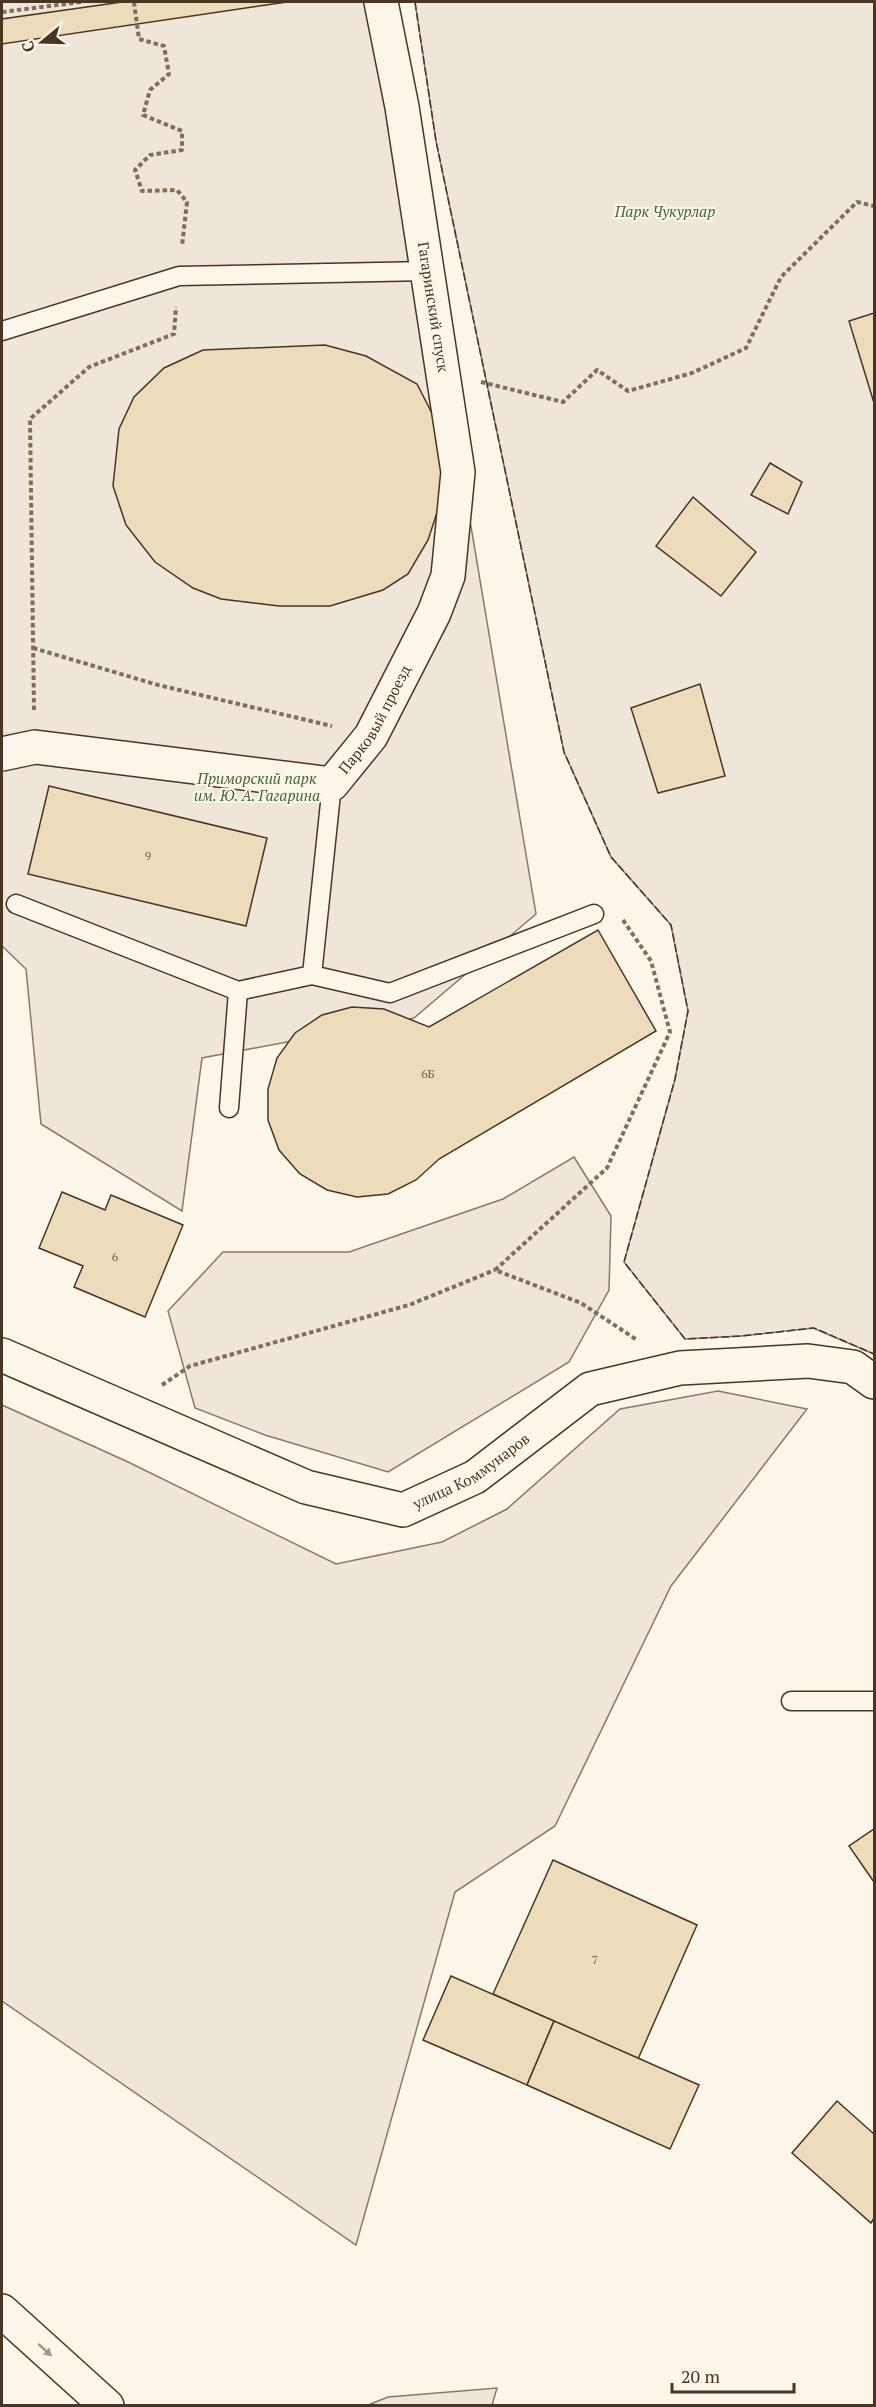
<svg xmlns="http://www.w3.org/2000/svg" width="876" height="2407" viewBox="0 0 876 2407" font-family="'PT Serif',serif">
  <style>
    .green { fill: #ede6d9; stroke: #887966; stroke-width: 1.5 }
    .building { fill: #ecdcbc; stroke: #4a3520; stroke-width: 1.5 }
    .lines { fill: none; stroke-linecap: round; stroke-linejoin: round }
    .service-casing { stroke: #4a3520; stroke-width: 21 }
    .minor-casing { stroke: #4a3520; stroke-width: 36 }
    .secondary-casing { stroke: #4a3520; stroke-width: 36 }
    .path { stroke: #7f6f5c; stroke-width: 4; stroke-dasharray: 4.5 3; stroke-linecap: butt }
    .service { stroke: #fbf6e9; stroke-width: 18 }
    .minor { stroke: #fbf6e9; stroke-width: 33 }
    .secondary { stroke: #fbf6e9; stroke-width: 33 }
    .fence { stroke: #4a3520; stroke-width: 1.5; stroke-dasharray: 8 3; stroke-linecap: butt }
    .oneway { fill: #a29684 }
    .labels { text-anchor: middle; stroke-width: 4.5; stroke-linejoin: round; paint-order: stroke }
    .number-label { font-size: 12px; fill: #725f47 }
    .park-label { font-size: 15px; font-style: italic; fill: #436837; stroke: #fbf6e9 }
    .street-label { font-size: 15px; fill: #4a3520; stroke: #fbf6e9 }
  </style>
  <rect width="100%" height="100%" fill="#fbf6e9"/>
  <!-- green -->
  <g class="green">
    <polygon points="2,2 383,2 536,914 414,1018 202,1058 182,1211 41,1124 26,969 2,946"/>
    <polygon points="415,2 874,2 874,1354 813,1328 741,1336 685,1339 624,1262 675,1079 688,1011 671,925 611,857 564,752 436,141"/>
    <polygon points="574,1157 611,1216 609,1290 569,1362 388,1472 265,1435 195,1408 168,1311 223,1252 349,1252 503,1199"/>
    <polygon points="718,1391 807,1409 671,1586 555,1826 455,1892 356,2245 2,2001 2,1405 126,1461 336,1564 442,1542 507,1509 620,1409"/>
    <polygon points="497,2388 492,2405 368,2405 388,2397"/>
  </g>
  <!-- building -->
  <g class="building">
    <polygon points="122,2 287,2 2,44 2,19"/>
    <polygon points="874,313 874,403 849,321"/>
    <polygon points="325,345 366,356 417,384 439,427 447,482 428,540 408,574 383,590 330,606 279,606 221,599 193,588 155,562 126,525 113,486 119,429 134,397 164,368 203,350"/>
    <polygon points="770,463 802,482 788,514 751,495"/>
    <polygon points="693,497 756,552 721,596 656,546"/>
    <polygon points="700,684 725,776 658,793 631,708"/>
    <polygon points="49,786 267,838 246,926 28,874"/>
    <polygon points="598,930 656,1031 439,1159 416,1180 388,1194 357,1197 327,1190 300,1174 279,1150 268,1120 268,1089 277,1058 295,1033 322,1015 352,1007 384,1009 429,1027"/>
    <polygon points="62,1192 105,1210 111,1195 183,1225 145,1317 74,1287 83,1266 39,1248"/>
    <polygon points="874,1829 874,1882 849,1846"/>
    <polygon points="553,1860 697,1925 638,2059 493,1994"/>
    <polygon points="451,1976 554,2021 527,2085 423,2040"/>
    <polygon points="554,2021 699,2085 670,2149 527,2085"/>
    <polygon points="837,2101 874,2134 874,2218 871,2223 792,2153"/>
  </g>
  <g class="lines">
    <defs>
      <g id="service">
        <polyline points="2,331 179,276 427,271"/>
        <polyline points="16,904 238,991 312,975 332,784"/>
        <polyline points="312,975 390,993 594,914"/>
        <polyline points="229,1108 238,991"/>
        <polyline points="791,1701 874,1701"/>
      </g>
      <g id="minor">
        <path id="s1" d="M 2,754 L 35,747 L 332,784 L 371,736 L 434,613 L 448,576 L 458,472 L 402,107 L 381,2"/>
        <polyline points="2,2311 107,2406"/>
      </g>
      <g id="secondary">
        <path id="s2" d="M 2,1355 L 306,1487 L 403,1510 L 475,1477 L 590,1389 L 680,1368 L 808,1361 L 853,1367 L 874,1382"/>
      </g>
    </defs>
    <!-- service casing -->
    <use href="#service" class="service-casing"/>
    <!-- minor casing -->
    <use href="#minor" class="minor-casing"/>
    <!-- secondary casing -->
    <use href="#secondary" class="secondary-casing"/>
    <!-- path -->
    <g class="path">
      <polyline points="134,2 139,39 164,46 169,74 150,90 143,115 182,131 182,150 150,155 135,170 142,191 177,190 187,202 182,246"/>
      <polyline points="2,12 81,2"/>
      <polyline points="481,382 563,402 597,370 628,391 692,373 746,348 781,277 857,202 874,206"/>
      <polyline points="33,648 158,685 332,726"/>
      <polyline points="34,710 30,419 89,367 174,334 176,307"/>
      <polyline points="623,920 651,961 670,1032 607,1168 495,1270 581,1303 637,1340"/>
      <polyline points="162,1385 190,1366 409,1305 495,1270"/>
    </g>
    <!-- service -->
    <use href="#service" class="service"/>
    <!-- minor -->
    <use href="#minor" class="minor"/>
    <!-- secondary -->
    <use href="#secondary" class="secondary"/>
    <!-- fence -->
    <polyline class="fence" points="415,2 436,141 564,752 611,857 671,925 688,1011 675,1079 624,1262 685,1339 741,1336 814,1328 874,1354"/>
  </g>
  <!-- one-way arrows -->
  <defs><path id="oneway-solid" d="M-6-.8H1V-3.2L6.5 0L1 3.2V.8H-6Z" transform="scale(1.5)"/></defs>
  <use class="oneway" href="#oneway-solid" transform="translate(45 2350) rotate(42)"/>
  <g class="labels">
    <!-- number labels -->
    <g class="number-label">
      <text x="148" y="860">9</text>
      <text x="428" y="1078">6Б</text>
      <text x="115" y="1261">6</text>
      <text x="595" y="1964">7</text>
    </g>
    <!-- park labels -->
    <g class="park-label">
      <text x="665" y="217">Парк Чукурлар</text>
      <text x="257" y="784">Приморский парк<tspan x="257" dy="17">им. Ю. А. Гагарина</tspan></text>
    </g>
    <!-- street labels -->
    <g class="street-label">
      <text transform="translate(433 307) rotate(81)" y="5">Гагаринский спуск</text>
      <text dy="5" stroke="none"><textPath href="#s1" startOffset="411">Парковый проезд</textPath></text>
      <text dy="5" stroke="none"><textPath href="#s2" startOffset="510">улица Коммунаров</textPath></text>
    </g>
  </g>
  <!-- border -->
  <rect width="876" height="2407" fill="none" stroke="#4a3520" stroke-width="6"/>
  <!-- north arrow -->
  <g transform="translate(42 42) rotate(251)" stroke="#fbf6e9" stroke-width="4.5" paint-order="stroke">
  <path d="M0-4.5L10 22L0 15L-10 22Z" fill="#4a3520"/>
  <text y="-9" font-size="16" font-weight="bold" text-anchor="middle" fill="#4a3520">С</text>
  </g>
  <!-- scale -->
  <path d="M672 2383v9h122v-9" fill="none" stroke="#4a3520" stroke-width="3"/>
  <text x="681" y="2383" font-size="18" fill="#4a3520" stroke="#fbf6e9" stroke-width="4.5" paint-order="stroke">20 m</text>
</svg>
